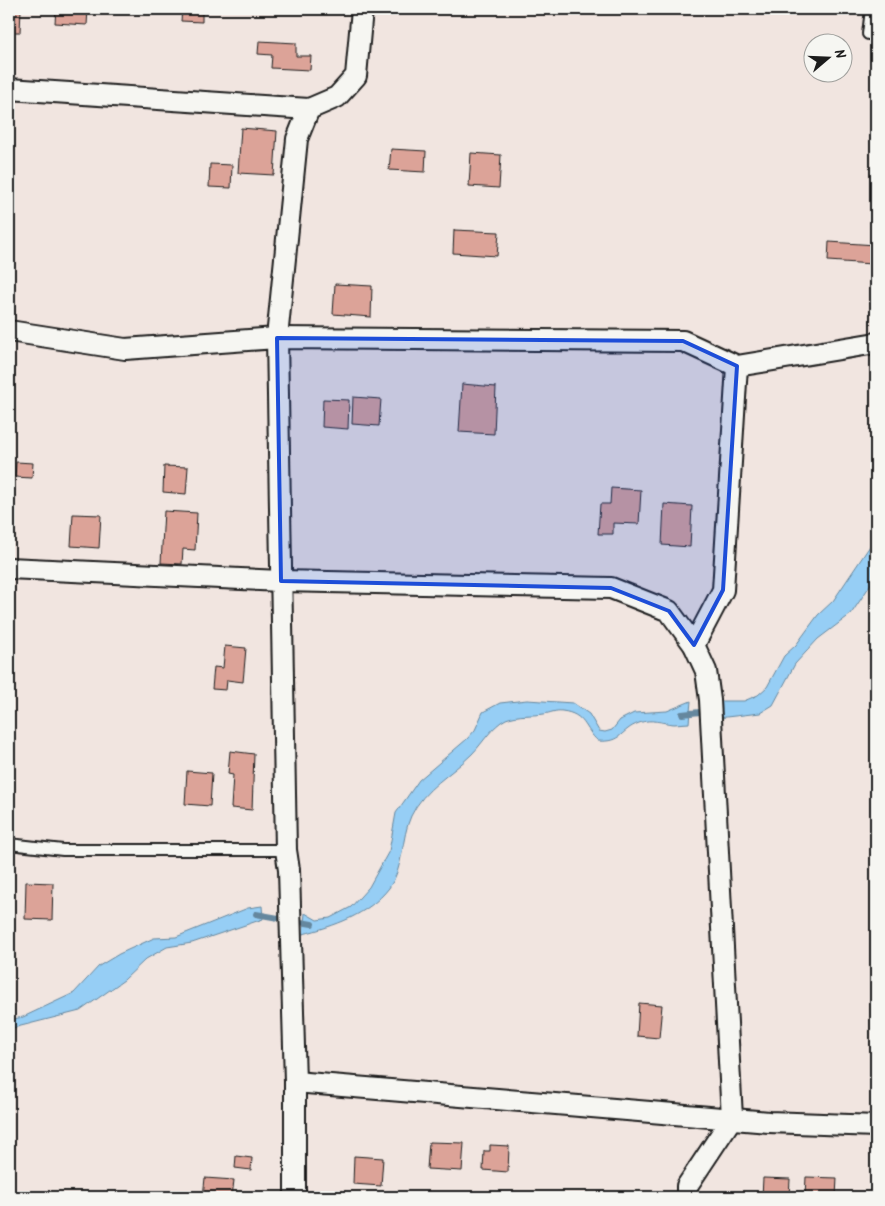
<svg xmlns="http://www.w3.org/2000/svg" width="885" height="1206" viewBox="0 0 885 1206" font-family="Kalam,sans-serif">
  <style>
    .water { fill: #96cef5; stroke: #65879e }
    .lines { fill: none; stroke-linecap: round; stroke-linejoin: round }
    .stream { stroke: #65879e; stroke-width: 6 }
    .building { fill: #dca398; stroke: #1c1c1c }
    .service-casing { stroke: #1c1c1c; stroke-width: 14 }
    .minor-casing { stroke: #1c1c1c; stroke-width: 24 }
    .service { stroke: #f6f6f2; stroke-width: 10 }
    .minor { stroke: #f6f6f2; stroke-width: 20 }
    .marked { fill: #1d4ed8; fill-opacity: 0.2; stroke: #1d4ed8; stroke-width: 4; stroke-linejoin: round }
  </style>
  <rect width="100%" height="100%" fill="#f1e5e0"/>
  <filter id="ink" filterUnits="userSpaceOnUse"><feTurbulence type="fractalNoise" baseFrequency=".02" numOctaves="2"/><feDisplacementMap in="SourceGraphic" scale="10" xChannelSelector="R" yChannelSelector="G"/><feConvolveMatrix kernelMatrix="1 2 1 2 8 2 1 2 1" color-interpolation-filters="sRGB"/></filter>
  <g filter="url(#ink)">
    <!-- water -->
    <g class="water">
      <polygon points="876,537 876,575 869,587 851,614 818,639 795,664 773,705 760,713 718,718 720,701 744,701 758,695 767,687 784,656 796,645 818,615 833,601"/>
      <path d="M 527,700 L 573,703 L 589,714 L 599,731 L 605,732 L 612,730 L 620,720 L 634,713 L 667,711 L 691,701 L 689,723 C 684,723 679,724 674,724 C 661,723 652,718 639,723 C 620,730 622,743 598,741 C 584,729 586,714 562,711 C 556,710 550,713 544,714 C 531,716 519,714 506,719 C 492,726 483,743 472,754 C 451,775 424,788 411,816 C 401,838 404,868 389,888 C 368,915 334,926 303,934 L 305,913 L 317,920 L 330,918 L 351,907 L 369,887 L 389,851 L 396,813 L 419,780 L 467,739 L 475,730 L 483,712 L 500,703 Z"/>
      <polygon points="262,906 263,919 192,943 167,947 146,959 124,980 80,1011 9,1029 9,1020 23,1017 74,993 99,966 119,954 154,938 176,937 248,908"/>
    </g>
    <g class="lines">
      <!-- stream -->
      <g class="stream">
        <polyline points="682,714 709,711"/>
        <polyline points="256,914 312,924"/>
      </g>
    </g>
    <!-- building -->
    <g class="building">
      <polygon points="9,9 21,9 20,32 9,32"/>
      <polygon points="56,9 88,9 87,25 55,23"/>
      <polygon points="182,9 202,9 202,22 181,21"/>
      <polygon points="259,41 296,43 296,56 311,56 310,70 271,68 272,55 258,54"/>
      <polygon points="241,128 277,131 274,175 238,173"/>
      <polygon points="391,149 426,151 425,172 389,170"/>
      <polygon points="471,153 501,155 499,188 469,186"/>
      <polygon points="210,164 232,165 231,188 209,187"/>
      <polygon points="454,230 499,232 497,256 453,253"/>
      <polygon points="829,242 876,245 876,290 871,290 872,264 828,261"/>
      <polygon points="335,284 372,286 371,317 333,314"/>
      <polygon points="462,384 496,387 494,434 459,432"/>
      <polygon points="353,397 381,399 379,426 352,424"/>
      <polygon points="323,399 349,400 348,429 322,427"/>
      <polygon points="16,462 33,463 32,478 15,477"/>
      <polygon points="164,466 188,467 186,494 163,492"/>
      <rect x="9" y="475" width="1" height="30"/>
      <polygon points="611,488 641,490 639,524 613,523 613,534 598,534 600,504 610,504"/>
      <polygon points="664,504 692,506 690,547 662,545"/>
      <polygon points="164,511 197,513 195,550 183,549 182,564 161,563"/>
      <polygon points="9,513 13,513 12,539 9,539"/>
      <polygon points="73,514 101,515 99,548 71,546"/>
      <polygon points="225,646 246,648 243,682 227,680 226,690 212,689 214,667 223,668"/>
      <polygon points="230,751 254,754 252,810 231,808 233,775 228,774"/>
      <polygon points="187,771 212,773 210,806 185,804"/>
      <polygon points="26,882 53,883 52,920 25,919"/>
      <polygon points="639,1003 662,1005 659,1038 637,1036"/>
      <polygon points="429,1142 464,1143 462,1171 427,1169"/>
      <polygon points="490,1145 509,1146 508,1172 483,1170 484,1151 490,1151"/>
      <polygon points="236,1156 252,1158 251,1170 235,1168"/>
      <polygon points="354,1156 383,1158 381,1186 353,1184"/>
      <polygon points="806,1177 837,1178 836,1197 805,1197"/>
      <polygon points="205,1178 234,1180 232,1197 203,1197"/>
      <polygon points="763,1178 790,1179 789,1197 762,1197"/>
    </g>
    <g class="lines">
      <defs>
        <g id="service">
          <polyline points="868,34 871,9"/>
          <polyline points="9,844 63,850 286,850"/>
        </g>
        <g id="minor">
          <polyline points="9,89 309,109"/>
          <polyline points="9,331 125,349 277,338 683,341 737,366 876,343"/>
          <polyline points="9,568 281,581 611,588 669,611 694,645 706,671 710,700 732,1118 687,1186 687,1197"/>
          <polyline points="694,645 723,590 737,366"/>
          <polyline points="295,1082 769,1122 876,1126"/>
          <polyline points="295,1197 295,1082 289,870 286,850 277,338 297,139 309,109 337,97 356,76 362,9"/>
        </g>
      </defs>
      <!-- service casing -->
      <use href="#service" class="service-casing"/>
      <!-- minor casing -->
      <use href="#minor" class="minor-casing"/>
      <!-- service -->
      <use href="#service" class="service"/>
      <!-- minor -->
      <use href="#minor" class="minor"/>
    </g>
  </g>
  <!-- marked area -->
  <path class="marked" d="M 277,338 L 683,341 L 737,366 L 723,590 L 694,645 L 669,611 L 611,588 L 281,581 Z"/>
  <!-- margin -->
  <rect width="885" height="1206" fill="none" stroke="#f6f6f2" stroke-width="30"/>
  <rect x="15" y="15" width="855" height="1176" fill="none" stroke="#1c1c1c" stroke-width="2" filter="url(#ink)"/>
  <!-- north arrow -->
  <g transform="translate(828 58) rotate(71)"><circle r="24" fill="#f6f6f2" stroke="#9f9f9c"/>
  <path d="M0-4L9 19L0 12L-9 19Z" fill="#1c1c1c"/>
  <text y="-8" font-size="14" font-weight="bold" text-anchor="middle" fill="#1c1c1c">N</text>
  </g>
</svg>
